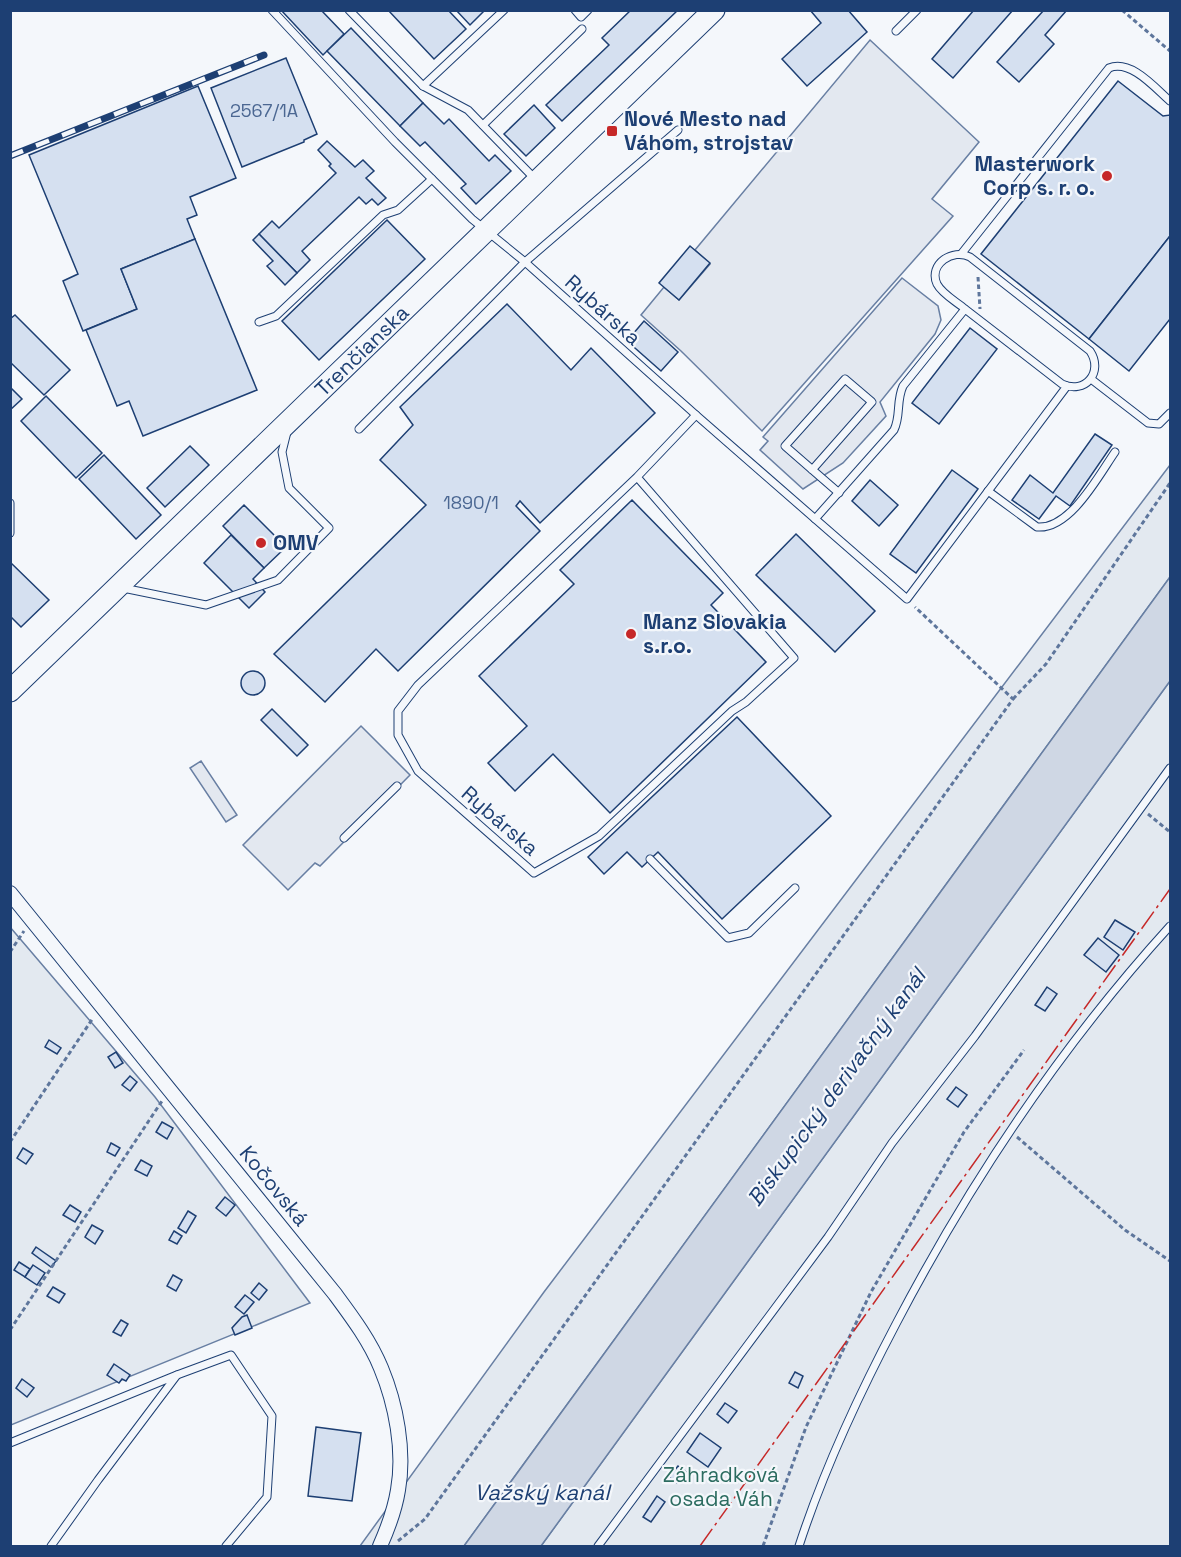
<svg xmlns="http://www.w3.org/2000/svg" width="1181" height="1557" viewBox="0 0 1181 1557" font-family="'Space Grotesk',sans-serif">
  <style>
    .green { fill: #e3e9f0; stroke: #687fa3; stroke-width: 1.5 }
    .parking { fill: #e3e8f0; stroke: #687fa3; stroke-width: 1.5 }
    .water { fill: #cfd7e4; stroke: #687fa3; stroke-width: 1.5 }
    .building { fill: #d5e0f0; stroke: #1d3f73; stroke-width: 1.5 }
    .lines { fill: none; stroke-linecap: round; stroke-linejoin: round }
    .lane-casing { stroke: #1d3f73; stroke-width: 9 }
    .street-casing { stroke: #1d3f73; stroke-width: 16 }
    .primary-casing { stroke: #1d3f73; stroke-width: 23 }
    .path { stroke: #5e769c; stroke-width: 3; stroke-dasharray: 4.5 3; stroke-linecap: butt }
    .lane { stroke: #f4f7fb; stroke-width: 7 }
    .street { stroke: #f4f7fb; stroke-width: 14 }
    .primary { stroke: #f4f7fb; stroke-width: 21 }
    .rail-casing { stroke: #1d3f73; stroke-width: 7 }
    .rail { stroke: #f4f7fb; stroke-width: 4.5; stroke-dasharray: 14; stroke-linecap: butt }
    .power { stroke: #c62828; stroke-width: 1.5; stroke-dasharray: 21 4.5 3 4.5; stroke-linecap: butt }
    .poi-dot { fill: #c62828; stroke: #f4f7fb; stroke-width: 2 }
    .labels { text-anchor: middle; stroke-width: 4.5; stroke-linejoin: round; paint-order: stroke }
    .number-label { font-size: 18px; fill: #4b6792 }
    .poi-label { font-size: 21px; font-weight: bold; fill: #1d3f73; stroke: #f4f7fb; text-anchor: start }
    .street-label { font-size: 21px; fill: #1d3f73; stroke: #f4f7fb }
    .park-label { font-size: 21px; fill: #2c6c60; stroke: #f4f7fb }
    .water-label { font-size: 22px; font-style: italic; fill: #1d3f73; stroke: #f4f7fb }
  </style>
  <rect width="100%" height="100%" fill="#f4f7fb"/>
  <!-- green -->
  <g class="green">
    <polygon points="1170,465 1170,577 464,1546 360,1546 544,1292"/>
    <polygon points="1170,681 1170,1546 541,1546"/>
    <polygon points="10,927 155,1097 310,1303 11,1425"/>
  </g>
  <!-- parking -->
  <g class="parking">
    <polygon points="870,40 979,142 932,199 953,216 762,431 681,351 641,315 664,287 679,300 710,264 695,250"/>
    <polygon points="902,278 938,306 941,320 935,334 880,402 886,416 843,463 803,489 760,450 768,441 763,437"/>
    <polygon points="361,726 410,775 320,866 315,863 288,890 243,845"/>
    <polygon points="201,761 237,815 226,822 190,768"/>
  </g>
  <!-- water -->
  <polygon class="water" points="1170,577 1170,681 541,1546 464,1546"/>
  <!-- building -->
  <g class="building">
    <polygon points="281,10 321,10 344,34 323,55"/>
    <polygon points="388,10 448,10 466,29 434,59"/>
    <polygon points="456,10 485,10 470,25"/>
    <polygon points="631,10 678,10 562,121 546,105 609,45 602,38"/>
    <polygon points="810,10 848,10 867,32 807,86 782,59 821,23"/>
    <polygon points="974,10 1013,10 953,78 932,59"/>
    <polygon points="1044,10 1067,10 1045,35 1054,44 1019,82 997,62"/>
    <polygon points="351,28 423,103 400,126 327,51"/>
    <polygon points="286,58 317,134 304,140 304,142 242,167 211,88"/>
    <polygon points="1118,81 1163,116 1170,115 1170,236 1089,339 981,254"/>
    <polygon points="198,86 236,178 190,197 197,215 187,219 195,239 121,269 137,309 83,331 63,281 78,274 29,155"/>
    <polygon points="423,103 444,124 449,119 489,161 495,155 511,171 476,204 461,188 466,184 425,142 420,146 400,126"/>
    <polygon points="534,105 555,128 526,156 504,134"/>
    <polygon points="327,141 355,167 363,160 374,171 366,178 386,198 378,205 372,199 366,204 359,197 302,251 310,260 297,273 259,234 272,221 279,228 336,173 329,166 331,164 318,150"/>
    <polygon points="387,220 425,259 319,360 282,321"/>
    <polygon points="259,234 297,273 285,285 267,266 273,261 253,240"/>
    <polygon points="1170,236 1170,319 1129,371 1089,339"/>
    <polygon points="195,239 257,390 143,436 129,401 117,406 86,330 137,309 121,269"/>
    <polygon points="690,246 710,263 679,300 659,283"/>
    <polygon points="507,304 571,370 591,348 655,413 540,523 520,501 516,506 540,531 398,671 376,649 325,702 274,654 426,505 380,460 413,425 400,407"/>
    <polygon points="15,315 70,370 44,395 10,362 10,319"/>
    <polygon points="644,321 678,352 661,371 627,341"/>
    <polygon points="970,328 997,349 939,424 912,403"/>
    <polygon points="10,387 22,399 10,410"/>
    <polygon points="46,396 102,453 76,478 21,421"/>
    <polygon points="1095,434 1112,445 1070,506 1056,496 1039,519 1012,500 1030,475 1053,493"/>
    <polygon points="190,446 209,465 165,507 147,488"/>
    <polygon points="104,455 161,515 136,539 79,479"/>
    <polygon points="952,470 978,489 916,573 890,554"/>
    <polygon points="870,480 898,505 879,526 852,501"/>
    <polygon points="632,500 723,593 711,605 766,662 610,813 553,754 515,791 488,763 527,726 479,676 574,584 560,570"/>
    <polygon points="244,505 286,547 264,568 223,526"/>
    <polygon points="796,534 875,611 835,652 756,575"/>
    <polygon points="231,535 264,568 253,579 265,592 249,608 204,563"/>
    <polygon points="10,562 49,600 21,627 10,616"/>
    <circle cx="253" cy="683" r="12"/>
    <polygon points="272,709 308,745 297,756 261,720"/>
    <polygon points="737,717 831,816 722,919 658,852 642,867 627,852 604,874 588,857"/>
    <polygon points="1115,920 1135,932 1123,950 1104,937"/>
    <polygon points="1098,938 1119,955 1106,972 1084,955"/>
    <polygon points="1047,987 1057,994 1045,1011 1035,1005"/>
    <polygon points="49,1040 61,1048 57,1054 45,1047"/>
    <polygon points="116,1052 123,1063 115,1068 108,1057"/>
    <polygon points="130,1076 137,1082 130,1091 122,1085"/>
    <polygon points="956,1087 967,1095 958,1107 947,1099"/>
    <polygon points="162,1122 173,1128 167,1139 156,1132"/>
    <polygon points="111,1143 120,1148 115,1156 107,1152"/>
    <polygon points="23,1148 33,1154 26,1164 17,1158"/>
    <polygon points="141,1160 152,1166 147,1176 135,1170"/>
    <polygon points="225,1197 235,1205 226,1216 216,1208"/>
    <polygon points="70,1205 81,1212 75,1222 63,1215"/>
    <polygon points="188,1211 196,1216 186,1233 178,1228"/>
    <polygon points="92,1225 103,1231 95,1244 85,1237"/>
    <polygon points="174,1231 182,1236 177,1244 169,1240"/>
    <polygon points="36,1247 56,1261 51,1267 32,1253"/>
    <polygon points="19,1262 30,1269 25,1277 14,1270"/>
    <polygon points="33,1265 45,1273 37,1285 25,1277"/>
    <polygon points="173,1275 182,1280 176,1291 167,1286"/>
    <polygon points="259,1283 267,1290 259,1300 251,1293"/>
    <polygon points="53,1287 65,1294 59,1303 47,1296"/>
    <polygon points="245,1295 254,1302 244,1314 235,1307"/>
    <polygon points="247,1315 252,1328 235,1335 232,1328 242,1317"/>
    <polygon points="121,1320 128,1324 121,1336 113,1332"/>
    <polygon points="114,1364 130,1375 126,1381 122,1379 119,1383 107,1375"/>
    <polygon points="795,1372 803,1376 798,1388 789,1383"/>
    <polygon points="22,1379 34,1388 27,1397 16,1388"/>
    <polygon points="725,1403 737,1411 728,1423 717,1414"/>
    <polygon points="316,1427 361,1433 352,1501 308,1496"/>
    <polygon points="700,1433 721,1448 708,1467 687,1452"/>
    <polygon points="678,1466 686,1472 677,1483 669,1477"/>
    <polygon points="657,1496 665,1502 651,1522 643,1517"/>
  </g>
  <g class="lines">
    <defs>
      <g id="lane">
        <polyline points="272,10 395,142 472,219 525,262 696,415 907,599 1067,386"/>
        <polyline points="349,10 423,86 468,110 536,180"/>
        <polyline points="575,10 581,17 588,10"/>
        <polyline points="896,31 917,10"/>
        <polyline points="423,86 504,10"/>
        <polyline points="483,125 582,29"/>
        <path d="M 962,253 L 1109,68 C 1131,59 1155,88 1170,101"/>
        <polyline points="259,322 276,316 383,215 398,210 432,179"/>
        <polyline points="1091,379 1148,423 1159,424 1170,413"/>
        <polyline points="359,429 525,262 678,130"/>
        <polyline points="812,470 872,402 845,379 785,446 839,493"/>
        <polyline points="637,477 794,658 746,702 732,711 599,836 534,873 418,771 398,735 398,711 418,685 637,477 696,415"/>
        <path d="M 988,491 L 1037,527 C 1070,530 1099,475 1115,452"/>
        <polyline points="10,503 10,533"/>
        <path d="M 815,519 L 894,430 C 901,416 896,401 903,386 L 965,309 L 1062,384 C 1085,395 1104,372 1090,351 L 970,257 C 953,248 928,264 937,284 C 942,294 957,302 965,309"/>
        <polyline points="123,588 206,605 278,580 329,528 289,488 282,452 287,432"/>
        <polyline points="344,838 397,786"/>
        <polyline points="650,859 728,938 749,933 795,888"/>
        <polyline points="177,1375 231,1355 272,1416 267,1497 226,1546"/>
        <polyline points="10,1443 177,1375 98,1480 51,1546"/>
        <polyline points="598,1546 828,1237 892,1143 975,1036 1170,768"/>
        <path d="M 799,1546 C 824,1469 859,1394 897,1322 C 972,1179 1062,1045 1170,926"/>
      </g>
      <path id="street" d="M 10,893 L 335,1294 C 352,1317 370,1341 381,1368 C 396,1404 405,1451 398,1490 C 395,1509 388,1528 380,1546"/>
      <polyline id="primary" points="10,691 714,10"/>
    </defs>
    <!-- lane casing -->
    <use href="#lane" class="lane-casing"/>
    <!-- street casing -->
    <use href="#street" class="street-casing"/>
    <!-- primary casing -->
    <use href="#primary" class="primary-casing"/>
    <!-- path -->
    <g class="path">
      <polyline points="1122,10 1170,51"/>
      <polyline points="978,277 980,309"/>
      <polyline points="1013,699 1046,664 1170,483"/>
      <polyline points="1148,814 1170,832"/>
      <polyline points="10,952 24,931"/>
      <polyline points="1017,1137 1125,1230 1170,1261"/>
      <polyline points="10,1142 93,1018"/>
      <polyline points="10,1330 162,1101"/>
      <polyline points="398,1541 425,1519 1013,699 915,607"/>
      <polyline points="763,1546 806,1427 871,1292 964,1132 1024,1050"/>
    </g>
    <!-- lane -->
    <use href="#lane" class="lane"/>
    <!-- street -->
    <use href="#street" class="street"/>
    <!-- primary -->
    <use href="#primary" class="primary"/>
    <defs>
      <polyline id="rail" points="10,156 264,55"/>
    </defs>
    <!-- rail casing -->
    <use href="#rail" class="rail-casing"/>
    <!-- rail -->
    <use href="#rail" class="rail"/>
    <!-- power -->
    <polyline class="power" points="700,1546 1170,889"/>
  </g>
  <!-- markers -->
  <g class="poi-dot">
    <rect x="606" y="125" width="12" height="12" rx="3"/>
    <circle cx="1107" cy="176" r="6"/>
    <circle cx="261" cy="543" r="6"/>
    <circle cx="631" cy="634" r="6"/>
  </g>
  <g class="labels">
    <!-- number labels -->
    <g class="number-label">
      <text x="264" y="117">2567/1A</text>
      <text x="471" y="509">1890/1</text>
    </g>
    <!-- poi labels -->
    <g class="poi-label">
      <text x="624" y="126">Nové Mesto nad<tspan x="624" dy="24">Váhom, strojstav</tspan></text>
      <text x="1095" y="171" text-anchor="end">Masterwork<tspan x="1095" dy="24">Corp s. r. o.</tspan></text>
      <text x="273" y="550">OMV</text>
      <text x="643" y="629">Manz Slovakia<tspan x="643" dy="24">s.r.o.</tspan></text>
    </g>
    <!-- street labels -->
    <g class="street-label">
      <text transform="translate(603 310) rotate(42)" y="7">Rybárska</text>
      <text transform="translate(362 351) rotate(-44)" y="7">Trenčianska</text>
      <text transform="translate(500 821) rotate(41)" y="7">Rybárska</text>
      <text transform="translate(274 1186) rotate(51)" y="7">Kočovská</text>
    </g>
    <!-- park labels -->
    <g class="park-label">
      <text x="721" y="1482">Záhradková<tspan x="721" dy="24">osada Váh</tspan></text>
    </g>
    <!-- water labels -->
    <g class="water-label">
      <text transform="translate(836 1087) rotate(-54)" y="8">Biskupický derivačný kanál</text>
      <text x="542" y="1500">Važský kanál</text>
    </g>
  </g>
  <!-- border -->
  <rect width="1181" height="1557" fill="none" stroke="#1d3f73" stroke-width="24"/>
</svg>
